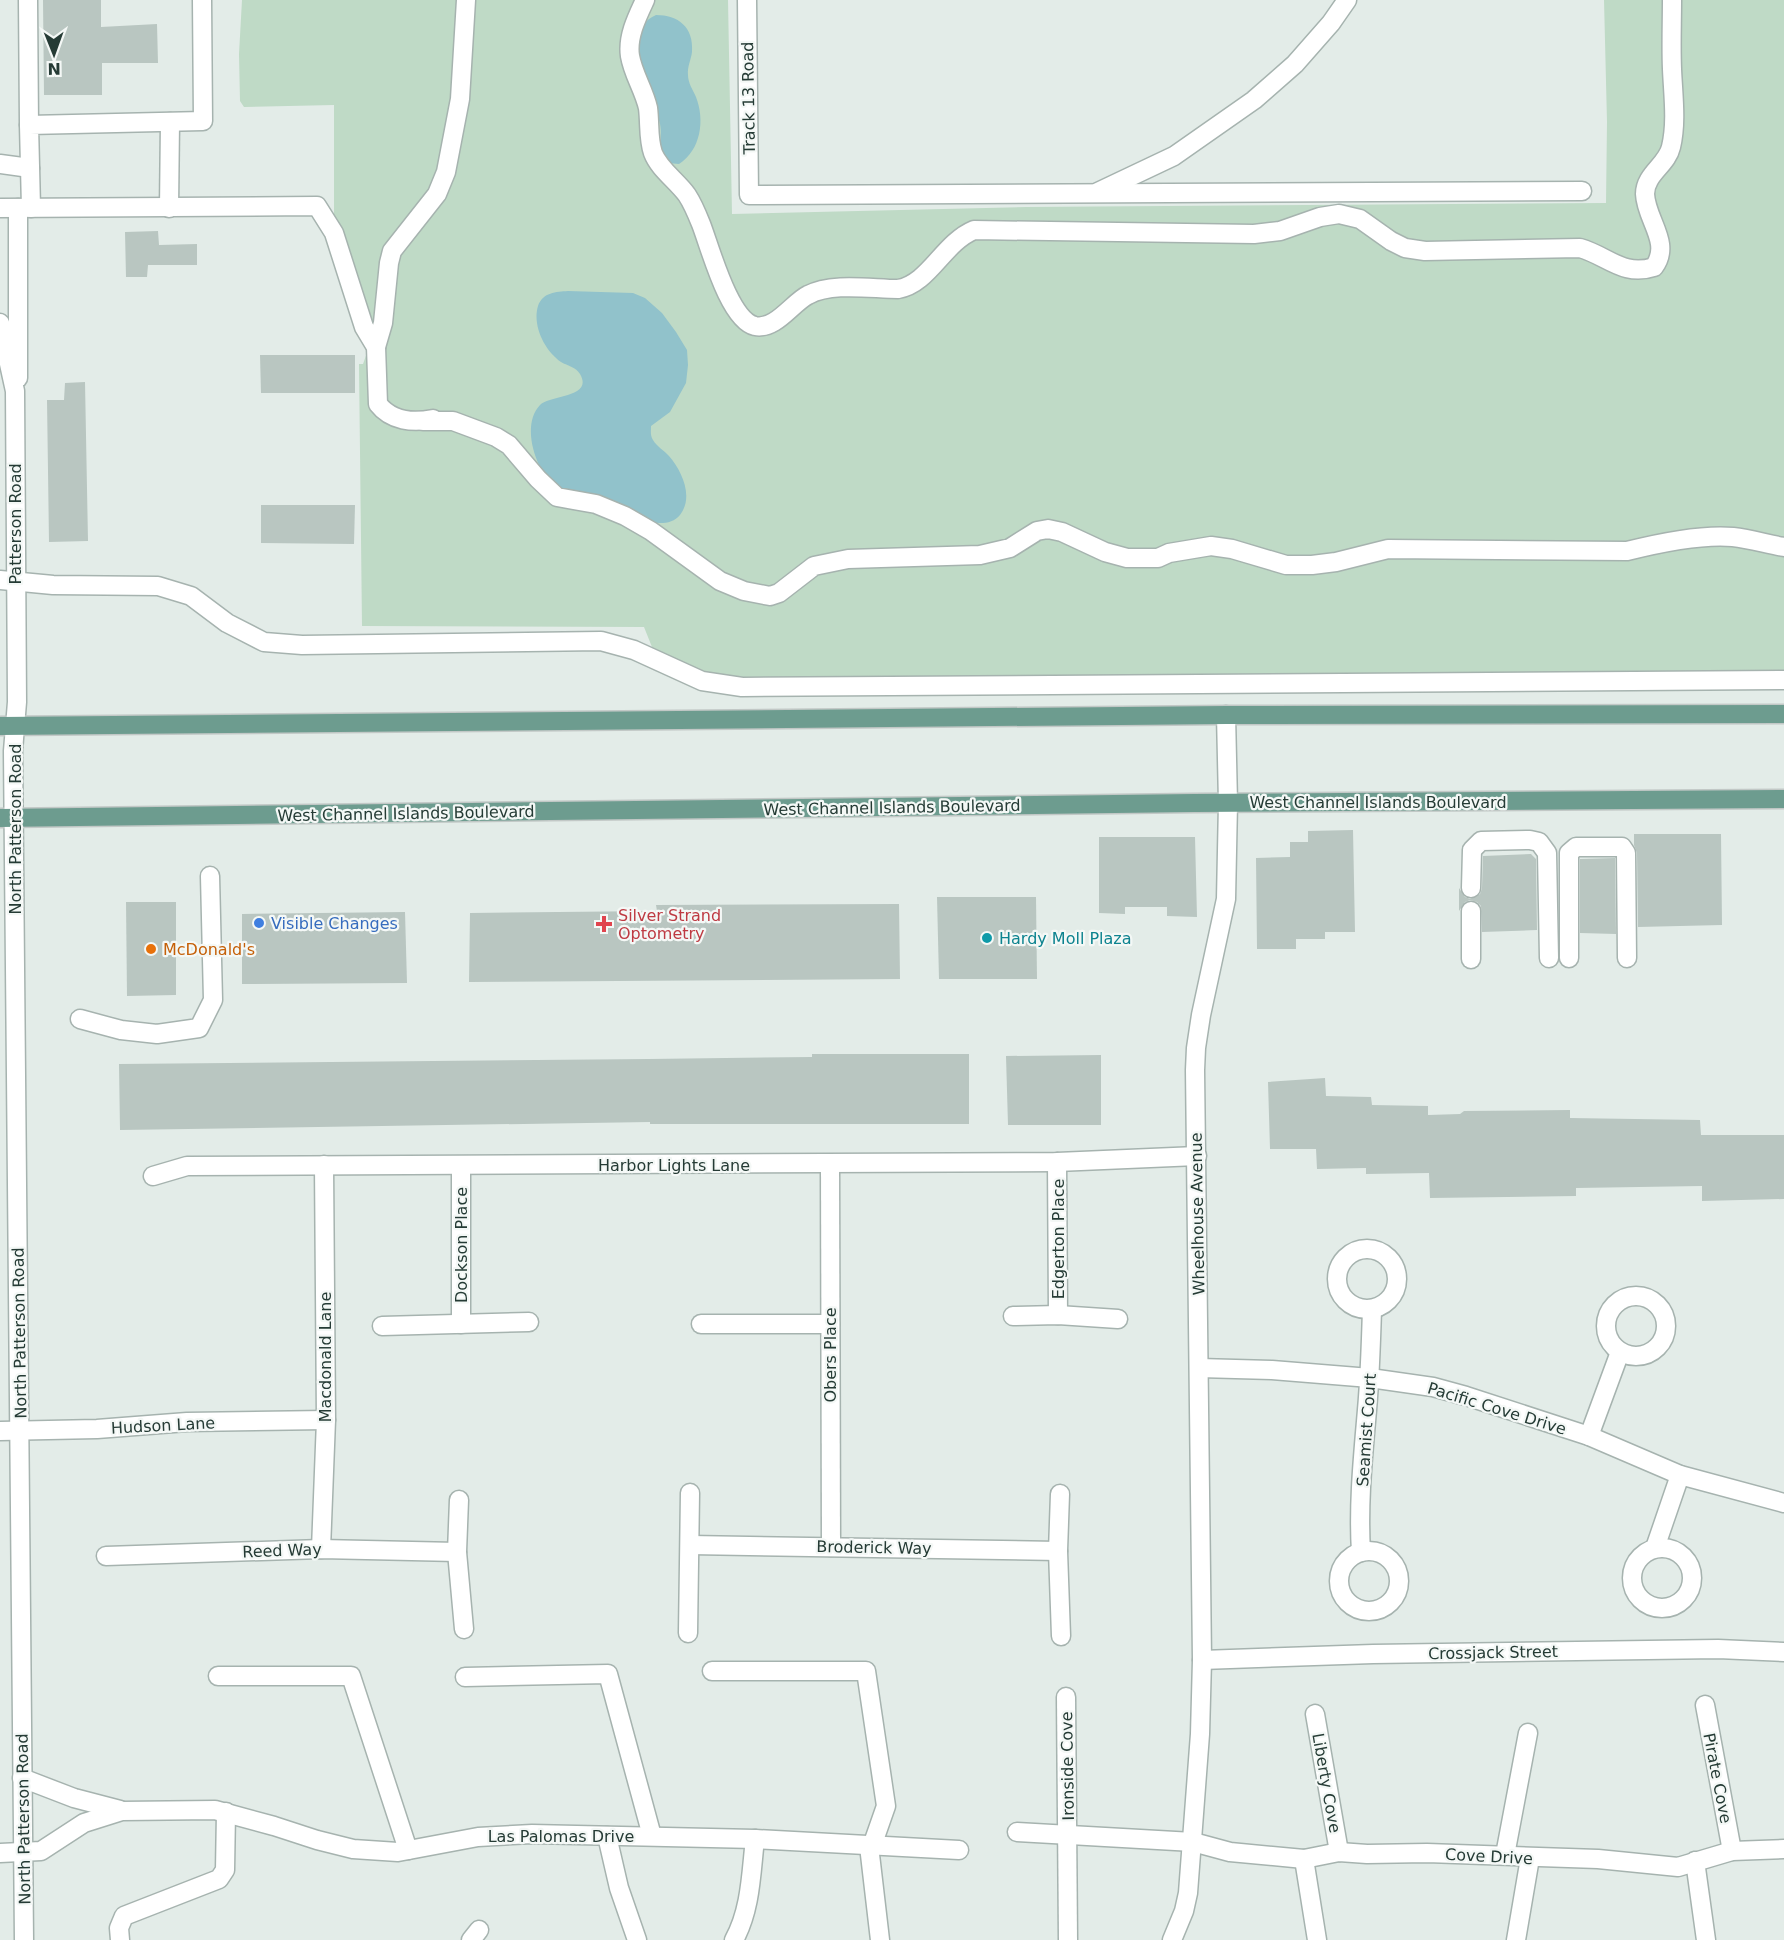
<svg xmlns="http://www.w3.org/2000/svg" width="1784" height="1940" viewBox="0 0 1784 1940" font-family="'DejaVu Sans',sans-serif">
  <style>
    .green { fill: #bfdac6 }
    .water { fill: #91c2cb }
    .building { fill: #b9c6c1 }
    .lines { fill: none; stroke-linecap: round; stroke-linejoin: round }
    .minor-casing { stroke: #a6b3af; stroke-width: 21 }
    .major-casing { stroke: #c2c8c6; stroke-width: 21 }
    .minor { stroke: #fff; stroke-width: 18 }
    .major { stroke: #6d9c8f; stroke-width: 18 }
    .shop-dot { fill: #3f7fe0; stroke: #f4f8f6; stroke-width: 2 }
    .health-dot { fill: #e0444e; stroke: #f4f8f6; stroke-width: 2 }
    .culture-dot { fill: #0f9aa8; stroke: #f4f8f6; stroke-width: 2 }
    .food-dot { fill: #e8710a; stroke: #f4f8f6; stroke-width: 2 }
    .labels { text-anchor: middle; stroke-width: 4.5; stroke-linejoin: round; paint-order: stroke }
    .street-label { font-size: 16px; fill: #253b35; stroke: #f4f8f6 }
    .health-label { font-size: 16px; fill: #be3a42; stroke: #f4f8f6; text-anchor: start }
    .shop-label { font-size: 16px; fill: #366cbe; stroke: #f4f8f6; text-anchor: start }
    .culture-label { font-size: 16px; fill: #0d838f; stroke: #f4f8f6; text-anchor: start }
    .food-label { font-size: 16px; fill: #c56008; stroke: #f4f8f6; text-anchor: start }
  </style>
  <rect width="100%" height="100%" fill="#e3ece8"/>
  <!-- green -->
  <polygon class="green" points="242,0 728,0 732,214 1026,207 1606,203 1607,122 1604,0 1784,0 1784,671 743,679 712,674 654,652 644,627 362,626 359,364 363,364 368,350 327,228 334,215 334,105 244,107 240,101 239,54"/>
  <!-- water -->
  <g class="water">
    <path d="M 656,15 C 678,15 694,27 692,52 C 691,60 687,67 688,75 C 688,83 693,90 696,97 C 705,120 701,150 679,164 L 668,163 C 656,150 663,139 660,124 C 655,93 612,36 656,15 Z"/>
    <path d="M 568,291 L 633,293 L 645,298 L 662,313 L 676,332 L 687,350 L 688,365 L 686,383 L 670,412 L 651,426 C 651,431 650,435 653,440 C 657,447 664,450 669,456 C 682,471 694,497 680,515 C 673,524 660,524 650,522 C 627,515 604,507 580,499 C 574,497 564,496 559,492 C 538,476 519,427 540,405 C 549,395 594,398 580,374 C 576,367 568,366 561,362 C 545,351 532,326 538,306 C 543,292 556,292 568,291 Z"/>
  </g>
  <!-- building -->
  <g class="building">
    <polygon points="43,0 101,0 101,27 157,24 158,63 102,63 102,95 44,95"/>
    <polygon points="158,231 159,245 197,244 197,265 148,265 147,277 126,277 125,232"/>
    <polygon points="260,355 355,355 355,393 261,393"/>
    <polygon points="85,382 88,541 49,542 47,400 64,400 65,383"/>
    <polygon points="261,505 355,505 354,544 261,543"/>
    <polygon points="1353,830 1355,932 1325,932 1325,939 1296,939 1296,949 1257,949 1256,858 1290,857 1290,842 1308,842 1308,831"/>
    <polygon points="1634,834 1721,834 1722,925 1638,927 1637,853 1634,845"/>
    <polygon points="1099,837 1195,837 1197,917 1167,916 1167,907 1125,907 1125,914 1099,913"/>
    <polygon points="1531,854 1536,859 1537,930 1482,932 1481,906 1477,902 1470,900 1465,902 1459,911 1459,888 1465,897 1470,899 1480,894 1482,888 1483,856"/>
    <polygon points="1615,858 1616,934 1580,933 1580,859"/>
    <polygon points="937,897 1036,897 1037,979 939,979"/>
    <polygon points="126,902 176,902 176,995 127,996"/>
    <polygon points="899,904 900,979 469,982 470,913 657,911 656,905"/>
    <polygon points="405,912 407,983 242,984 242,914"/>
    <polygon points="812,1054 969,1054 969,1124 650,1124 650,1122 120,1130 119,1064 649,1059 812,1057"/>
    <polygon points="1101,1055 1101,1125 1008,1125 1006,1056"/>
    <polygon points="1325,1078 1326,1096 1371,1097 1372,1105 1428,1106 1428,1115 1460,1114 1464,1111 1570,1110 1570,1118 1700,1120 1701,1135 1784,1135 1784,1199 1702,1201 1702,1186 1576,1188 1576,1196 1430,1198 1429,1173 1366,1174 1366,1168 1317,1169 1316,1149 1270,1149 1268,1082"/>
  </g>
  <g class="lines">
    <defs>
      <g id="minor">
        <polyline points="28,0 29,125"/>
        <path d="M 645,0 C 637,17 627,37 630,56 C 633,74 644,90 648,108 C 650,123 648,139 653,153 C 659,169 677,181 687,195 C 693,204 697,214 701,224 C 710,247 729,320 755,326 C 776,330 792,303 808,295 C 832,282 872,289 898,289 C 929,284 943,243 974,230 L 1254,234 L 1280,231 L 1320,217 L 1339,214 L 1360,219 L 1391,241 L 1405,248 L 1425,251 L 1580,248 C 1608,256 1623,277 1654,267 C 1672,243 1646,220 1645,194 C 1645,174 1667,165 1671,147 C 1677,122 1673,94 1672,69 C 1671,46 1672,23 1672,0"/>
        <polyline points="747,0 749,195 1582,191"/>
        <polyline points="0,164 30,168"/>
        <polyline points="1098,192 1174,156 1254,100 1295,64 1331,23 1347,0"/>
        <path d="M 0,208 L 317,206 L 334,233 L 364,327 L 376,347 L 378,404 C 391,421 413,423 433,419"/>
        <polyline points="18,208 18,378"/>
        <polyline points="31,208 29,125 203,121 202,0"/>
        <polyline points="169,208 170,122"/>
        <polyline points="0,323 15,391 17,702 13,751 24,1940"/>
        <polyline points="376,347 383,323 389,263 392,251 437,194 446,172 460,99 466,0"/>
        <path d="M 423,421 L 453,421 L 496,437 L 509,445 L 538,479 L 557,497 L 596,504 L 625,516 L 651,531 L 720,581 L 744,591 L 770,596 L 779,593 L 814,566 L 848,559 L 980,555 L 1010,548 L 1037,531 L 1048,529 L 1062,532 L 1105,552 L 1127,558 L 1158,558 L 1169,553 L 1211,546 L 1232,549 L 1286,565 L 1312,565 L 1336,562 L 1388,549 L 1627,551 C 1659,543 1701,534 1733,537 C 1750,539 1767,544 1784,547"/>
        <polyline points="0,580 53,585 158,586 191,596 227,623 264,642 302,645 601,641 634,650 702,681 742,687 1784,680"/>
        <polyline points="1471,888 1472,850 1481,841 1530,840 1539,842 1547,853 1549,958"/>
        <polyline points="1569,958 1569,853 1576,847 1622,847 1626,853 1627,958"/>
        <polyline points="1471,959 1471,911"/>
        <polyline points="80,1019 121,1030 157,1034 199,1028 213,1000 210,876"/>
        <polyline points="1057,1162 1058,1315"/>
        <polyline points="830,1164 831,1547"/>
        <polyline points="153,1176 187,1166 1057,1162 1197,1156"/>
        <circle cx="1367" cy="1279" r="30"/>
        <circle cx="1636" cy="1326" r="30"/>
        <polyline points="1013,1316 1058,1315 1118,1319"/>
        <polyline points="461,1324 461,1166"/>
        <polyline points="701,1324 830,1324"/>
        <polyline points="382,1326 529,1322"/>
        <polyline points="1199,1368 1272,1370 1370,1378 1433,1387 1466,1396 1589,1436 1680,1475 1784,1503"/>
        <polyline points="0,1431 97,1429 187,1422 326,1420"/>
        <polyline points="1589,1436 1620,1352"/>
        <polyline points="1060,1494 1058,1551 1061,1636"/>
        <polyline points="459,1500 457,1552 464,1629"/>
        <polyline points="690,1545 1058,1551"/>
        <polyline points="1655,1548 1680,1475"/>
        <circle cx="1662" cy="1578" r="30"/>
        <polyline points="321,1549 326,1420 324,1165"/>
        <circle cx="1369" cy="1581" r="30"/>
        <path d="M 1361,1552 C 1358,1504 1363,1457 1367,1410 C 1370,1376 1371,1343 1372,1309"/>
        <polyline points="106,1556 321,1549 457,1552"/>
        <polyline points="688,1633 690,1493"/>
        <polyline points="1202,1660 1373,1654 1718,1649 1784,1652"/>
        <polyline points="712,1671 866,1671 886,1806 872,1846"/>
        <polyline points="218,1676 351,1676 408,1850"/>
        <polyline points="465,1677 608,1674 652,1836"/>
        <polyline points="1066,1697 1068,1940"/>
        <polyline points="1705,1705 1732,1851"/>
        <polyline points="1315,1714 1339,1852"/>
        <polyline points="22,1778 74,1798 120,1810"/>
        <polyline points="1017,1832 1193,1842 1230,1852 1304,1859 1339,1852 1367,1854 1427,1853 1598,1859 1678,1867 1732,1851 1784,1849"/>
        <polyline points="607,1836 619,1888 637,1940"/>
        <polyline points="869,1846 880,1940"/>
        <polyline points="0,1853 41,1851 84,1823 122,1811 215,1810 274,1826 317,1840 353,1849 398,1852 478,1837 532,1834 755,1839 959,1850"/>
        <polyline points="1505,1855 1528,1733"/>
        <polyline points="1304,1859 1317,1940"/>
        <polyline points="1695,1861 1706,1940"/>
        <polyline points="120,1940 119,1928 124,1916 219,1879 225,1870 226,1812"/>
        <polyline points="471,1940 479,1930"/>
        <path d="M 734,1940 C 751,1909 751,1873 755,1839"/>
        <polyline points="1172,1940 1184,1911 1188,1893 1200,1734 1202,1660 1195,1070 1196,1048 1201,1015 1226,899 1228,803 1226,715"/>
        <polyline points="1516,1940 1530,1858"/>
      </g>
      <g id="major">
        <polyline points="0,726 1226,715 1784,714"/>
        <polyline points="0,818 1194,803 1784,799"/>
      </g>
    </defs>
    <!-- minor casing -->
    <use href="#minor" class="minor-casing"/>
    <!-- major casing -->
    <use href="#major" class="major-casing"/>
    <!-- minor -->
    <use href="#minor" class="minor"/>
    <!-- major -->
    <use href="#major" class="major"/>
  </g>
  <!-- markers -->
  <circle class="shop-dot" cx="259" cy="923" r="6"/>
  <path class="health-dot" d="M601 915h6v6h6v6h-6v6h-6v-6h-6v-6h6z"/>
  <circle class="culture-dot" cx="987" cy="938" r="6"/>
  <circle class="food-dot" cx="151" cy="949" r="6"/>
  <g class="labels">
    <!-- street labels -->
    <g class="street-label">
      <text transform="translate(748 98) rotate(-91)" y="6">Track 13 Road</text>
      <text transform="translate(15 524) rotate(-90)" y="6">Patterson Road</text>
      <text x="1378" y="808">West Channel Islands Boulevard</text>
      <text transform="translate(892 807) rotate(-1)" y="6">West Channel Islands Boulevard</text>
      <text transform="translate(406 813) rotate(-1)" y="6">West Channel Islands Boulevard</text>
      <text transform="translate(15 829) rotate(-90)" y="6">North Patterson Road</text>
      <text x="674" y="1171">Harbor Lights Lane</text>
      <text transform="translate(1197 1214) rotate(-91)" y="6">Wheelhouse Avenue</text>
      <text transform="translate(1058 1239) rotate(-90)" y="6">Edgerton Place</text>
      <text transform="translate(461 1245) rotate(-90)" y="6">Dockson Place</text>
      <text transform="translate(19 1333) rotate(-91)" y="6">North Patterson Road</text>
      <text transform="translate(830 1355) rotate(-90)" y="6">Obers Place</text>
      <text transform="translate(325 1357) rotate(-90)" y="6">Macdonald Lane</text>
      <text transform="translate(1497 1408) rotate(17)" y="6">Pacific Cove Drive</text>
      <text transform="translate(163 1425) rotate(-3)" y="6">Hudson Lane</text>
      <text transform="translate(1366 1430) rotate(-86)" y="6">Seamist Court</text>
      <text transform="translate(874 1547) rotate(1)" y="6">Broderick Way</text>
      <text transform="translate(282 1550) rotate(-2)" y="6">Reed Way</text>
      <text transform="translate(1493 1652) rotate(-1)" y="6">Crossjack Street</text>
      <text transform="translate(1067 1766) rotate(-91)" y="6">Ironside Cove</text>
      <text transform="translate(1718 1778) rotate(79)" y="6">Pirate Cove</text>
      <text transform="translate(1327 1783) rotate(80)" y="6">Liberty Cove</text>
      <text transform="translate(23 1819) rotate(-91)" y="6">North Patterson Road</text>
      <text x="561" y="1842">Las Palomas Drive</text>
      <text transform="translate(1489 1856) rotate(3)" y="6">Cove Drive</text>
    </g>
    <!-- health labels -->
    <g class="health-label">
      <text x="618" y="921">Silver Strand<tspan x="618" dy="18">Optometry</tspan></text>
    </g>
    <!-- shop labels -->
    <g class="shop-label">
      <text x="271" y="929">Visible Changes</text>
    </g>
    <!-- culture labels -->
    <g class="culture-label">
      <text x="999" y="944">Hardy Moll Plaza</text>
    </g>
    <!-- food labels -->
    <g class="food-label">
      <text x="163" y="955">McDonald's</text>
    </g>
  </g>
  <!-- north arrow -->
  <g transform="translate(54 54) rotate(179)" stroke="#f4f8f6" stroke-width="4.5" paint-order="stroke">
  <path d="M0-4.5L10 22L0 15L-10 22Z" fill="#253b35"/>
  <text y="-9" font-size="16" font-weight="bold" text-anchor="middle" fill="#253b35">N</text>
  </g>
</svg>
